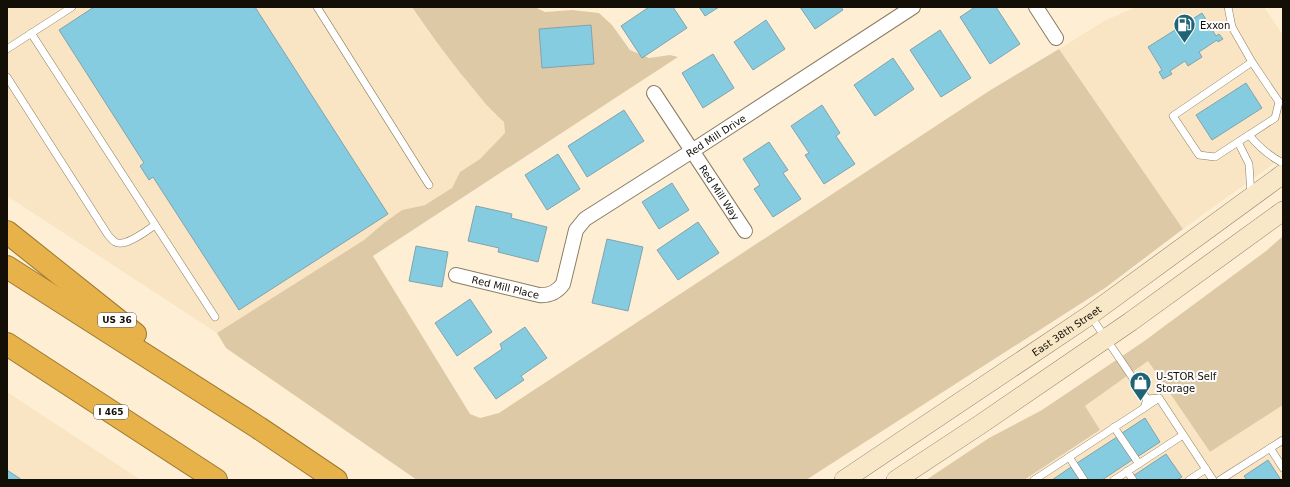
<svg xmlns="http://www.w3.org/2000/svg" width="1290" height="487" viewBox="0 0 1290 487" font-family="'DejaVu Sans',sans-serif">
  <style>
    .built { fill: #f9e5c3 }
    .green { fill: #dec9a6 }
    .building { fill: #85cce0; stroke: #82a3ad }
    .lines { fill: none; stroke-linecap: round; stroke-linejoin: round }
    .lane-casing { stroke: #897c63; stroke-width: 8 }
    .street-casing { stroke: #897c63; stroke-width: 16 }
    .secondary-casing { stroke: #897c63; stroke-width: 20 }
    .highway-casing { stroke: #9c7932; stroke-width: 24 }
    .lane { stroke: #fff; stroke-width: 7 }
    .street { stroke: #fff; stroke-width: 14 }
    .secondary { stroke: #f8e8c8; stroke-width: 19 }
    .highway { stroke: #e6b249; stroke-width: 22 }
    .labels { text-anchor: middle; stroke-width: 4; stroke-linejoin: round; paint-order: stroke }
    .shield { fill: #fefefe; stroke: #5a5750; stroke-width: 1 }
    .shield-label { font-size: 9px; font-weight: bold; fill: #140f06 }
    .poi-label { font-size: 10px; fill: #140f06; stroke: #fefefe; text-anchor: start }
    .street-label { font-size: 10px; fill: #140f06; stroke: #fefefe }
  </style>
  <rect width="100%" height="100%" fill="#feefd4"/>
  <!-- built -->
  <g class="built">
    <polygon points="7,7 412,7 426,29 467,81 494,114 504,122 505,133 480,159 460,172 452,188 425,205 402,210 384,223 364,240 217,333 7,196"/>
    <polygon points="1136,7 1264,7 1283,35 1283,157 1183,229 1059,49 1106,20"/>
    <polygon points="1148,361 1210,452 1283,405 1283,480 1024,480 1100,431 1085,406"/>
    <polygon points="7,392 141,480 7,480"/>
  </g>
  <!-- green -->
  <g class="green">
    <path d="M 412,7 L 535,7 L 545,12 L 572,10 L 599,13 L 612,25 L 630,50 L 649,58 L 670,55 L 678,57 L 373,256 L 470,414 L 480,418 L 499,413 L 989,91 L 1059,49 L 1183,229 L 1105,288 L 806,480 L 417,480 L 226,348 L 217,333 L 364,240 L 384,223 L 402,210 L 425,205 L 452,188 L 460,172 L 480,159 L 505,133 L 504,122 C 487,108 475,90 461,74 C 444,52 427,30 412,7 Z"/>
    <polygon points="1283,236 1283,405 1210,452 1148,361 1085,406 1100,430 1024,480 926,480 989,438 1042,410 1143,342 1266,251"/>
  </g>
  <!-- building -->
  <g class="building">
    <polygon points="94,7 255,7 388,214 239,310 153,177 149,180 140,166 144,163 59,30"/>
    <polygon points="649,7 673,7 687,28 642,58 621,26"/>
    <polygon points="699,7 719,7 705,16"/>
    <polygon points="800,7 841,7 843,10 815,29"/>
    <polygon points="975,7 996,7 1020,44 990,64 960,17"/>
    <polygon points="1202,13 1216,36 1219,34 1223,39 1218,42 1217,40 1199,52 1202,57 1188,66 1185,61 1170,71 1172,74 1163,79 1159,72 1162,70 1148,47"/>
    <polygon points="766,20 785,49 753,70 734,42"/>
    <polygon points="591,25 594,64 542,68 539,29"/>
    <polygon points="940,30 971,78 941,97 910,50"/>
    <polygon points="713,54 734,88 703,108 682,73"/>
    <polygon points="893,58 914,89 875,116 854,85"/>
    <polygon points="1246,83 1262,108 1212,140 1196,115"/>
    <polygon points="822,105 840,133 836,136 855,164 824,184 805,155 809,153 791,126"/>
    <polygon points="624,110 644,141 587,177 568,146"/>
    <polygon points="769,142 788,170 783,173 801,199 773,217 754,189 760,185 743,159"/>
    <polygon points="558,154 580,189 547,210 525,175"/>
    <polygon points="672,183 689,210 659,229 642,202"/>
    <polygon points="476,206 512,214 511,218 547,227 538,262 498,252 499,248 468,241"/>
    <polygon points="698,222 719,253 678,280 657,250"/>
    <polygon points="607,239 643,247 628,311 592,303"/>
    <polygon points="416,246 448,252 442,287 409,281"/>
    <polygon points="470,299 492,332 457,356 435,323"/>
    <polygon points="525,327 547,358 521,376 524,380 496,399 474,368 502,349 500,344"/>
    <polygon points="1145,418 1160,442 1137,457 1122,433"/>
    <polygon points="1117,437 1132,460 1102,480 1088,480 1077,463"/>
    <polygon points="1166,454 1182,477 1177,480 1136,480 1133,476"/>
    <polygon points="1268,460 1281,480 1247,480 1244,476"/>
    <polygon points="1071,467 1080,480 1052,480"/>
    <polygon points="7,470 22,480 7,480"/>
  </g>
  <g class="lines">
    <defs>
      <g id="lane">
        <polyline points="317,7 429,185"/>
        <polyline points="1228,7 1232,27 1252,62"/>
        <polyline points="31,33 215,317"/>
        <polyline points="7,49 72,7"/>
        <polygon points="1252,62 1279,102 1275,118 1238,142 1215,157 1199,155 1173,116"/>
        <path d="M 7,77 L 108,235 C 110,237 112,240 115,242 C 125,248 146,231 155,225"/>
        <path d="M 1249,135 C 1259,147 1269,156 1283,163"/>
        <polyline points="1238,142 1249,164 1251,195"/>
        <polyline points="1090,315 1147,399 1144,408 1159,398 1147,399"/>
        <polyline points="1159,398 1213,480"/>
        <polyline points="1114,427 1139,464"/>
        <polyline points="1270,448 1283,468"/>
        <polyline points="1069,457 1084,480"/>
        <polyline points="1127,471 1133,480"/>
        <polyline points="1034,480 1144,408"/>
        <polyline points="1114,480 1183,435"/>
        <polyline points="1189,480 1206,469"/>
        <polyline points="1220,480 1283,440"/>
      </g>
      <g id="street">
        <polyline points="1036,7 1056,38"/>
        <path id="s1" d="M 654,93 L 745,231"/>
        <path id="s2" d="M 456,275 L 539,295 C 550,296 557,292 563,284 L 576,230 L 585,219 L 692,151 L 913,7"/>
      </g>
      <g id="secondary">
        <path id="s3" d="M 844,480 L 1090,315 L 1283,174"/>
        <polyline points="896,480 978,426 1130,322 1283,211"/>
      </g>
      <g id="highway">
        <polyline points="7,232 135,334"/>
        <polyline points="7,267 259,428 336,480"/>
        <polyline points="7,344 216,480"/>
      </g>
    </defs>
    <!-- lane casing -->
    <use href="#lane" class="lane-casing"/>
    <!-- street casing -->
    <use href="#street" class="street-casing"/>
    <!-- secondary casing -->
    <use href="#secondary" class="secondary-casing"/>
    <!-- highway casing -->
    <use href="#highway" class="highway-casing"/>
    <!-- lane -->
    <use href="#lane" class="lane"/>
    <!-- street -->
    <use href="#street" class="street"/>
    <!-- secondary -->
    <use href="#secondary" class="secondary"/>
    <!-- highway -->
    <use href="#highway" class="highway"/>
  </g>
  <!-- icons -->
  <defs>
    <symbol id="fuel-pin" viewBox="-11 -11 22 30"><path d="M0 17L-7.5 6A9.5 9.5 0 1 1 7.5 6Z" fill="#1f6475" stroke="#fefefe"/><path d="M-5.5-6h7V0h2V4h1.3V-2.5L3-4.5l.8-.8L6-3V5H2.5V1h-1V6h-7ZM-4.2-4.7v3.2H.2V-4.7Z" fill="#fff"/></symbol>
    <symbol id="shop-pin" viewBox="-11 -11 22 30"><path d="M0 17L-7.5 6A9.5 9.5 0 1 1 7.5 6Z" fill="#1f6475" stroke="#fefefe"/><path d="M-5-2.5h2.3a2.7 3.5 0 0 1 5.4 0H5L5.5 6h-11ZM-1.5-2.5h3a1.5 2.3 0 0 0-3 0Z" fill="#fff"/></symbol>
  </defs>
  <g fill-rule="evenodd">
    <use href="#fuel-pin" x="1172" y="12" width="25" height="34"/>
    <use href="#shop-pin" x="1128" y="370" width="25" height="34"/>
  </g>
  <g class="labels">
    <!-- shield labels -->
    <g class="shield">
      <rect x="98" y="313" width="38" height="14" rx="3"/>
      <rect x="94" y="405" width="34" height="14" rx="3"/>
    </g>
    <g class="shield-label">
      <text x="117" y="323">US 36</text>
      <text x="111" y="415">I 465</text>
    </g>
    <!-- poi labels -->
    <g class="poi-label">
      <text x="1200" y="29">Exxon</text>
      <text x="1156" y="380">U-STOR Self<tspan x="1156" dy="12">Storage</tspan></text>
    </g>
    <!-- street labels -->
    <g class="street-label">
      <text dy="4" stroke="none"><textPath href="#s2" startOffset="338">Red Mill Drive</textPath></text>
      <text dy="4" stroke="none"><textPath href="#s1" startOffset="119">Red Mill Way</textPath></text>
      <text dy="4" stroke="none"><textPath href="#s2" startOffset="51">Red Mill Place</textPath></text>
      <text dy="4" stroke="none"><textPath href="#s3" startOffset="268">East 38th Street</textPath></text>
    </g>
  </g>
  <!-- border -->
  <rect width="1290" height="487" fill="none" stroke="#140f06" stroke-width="16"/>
</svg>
